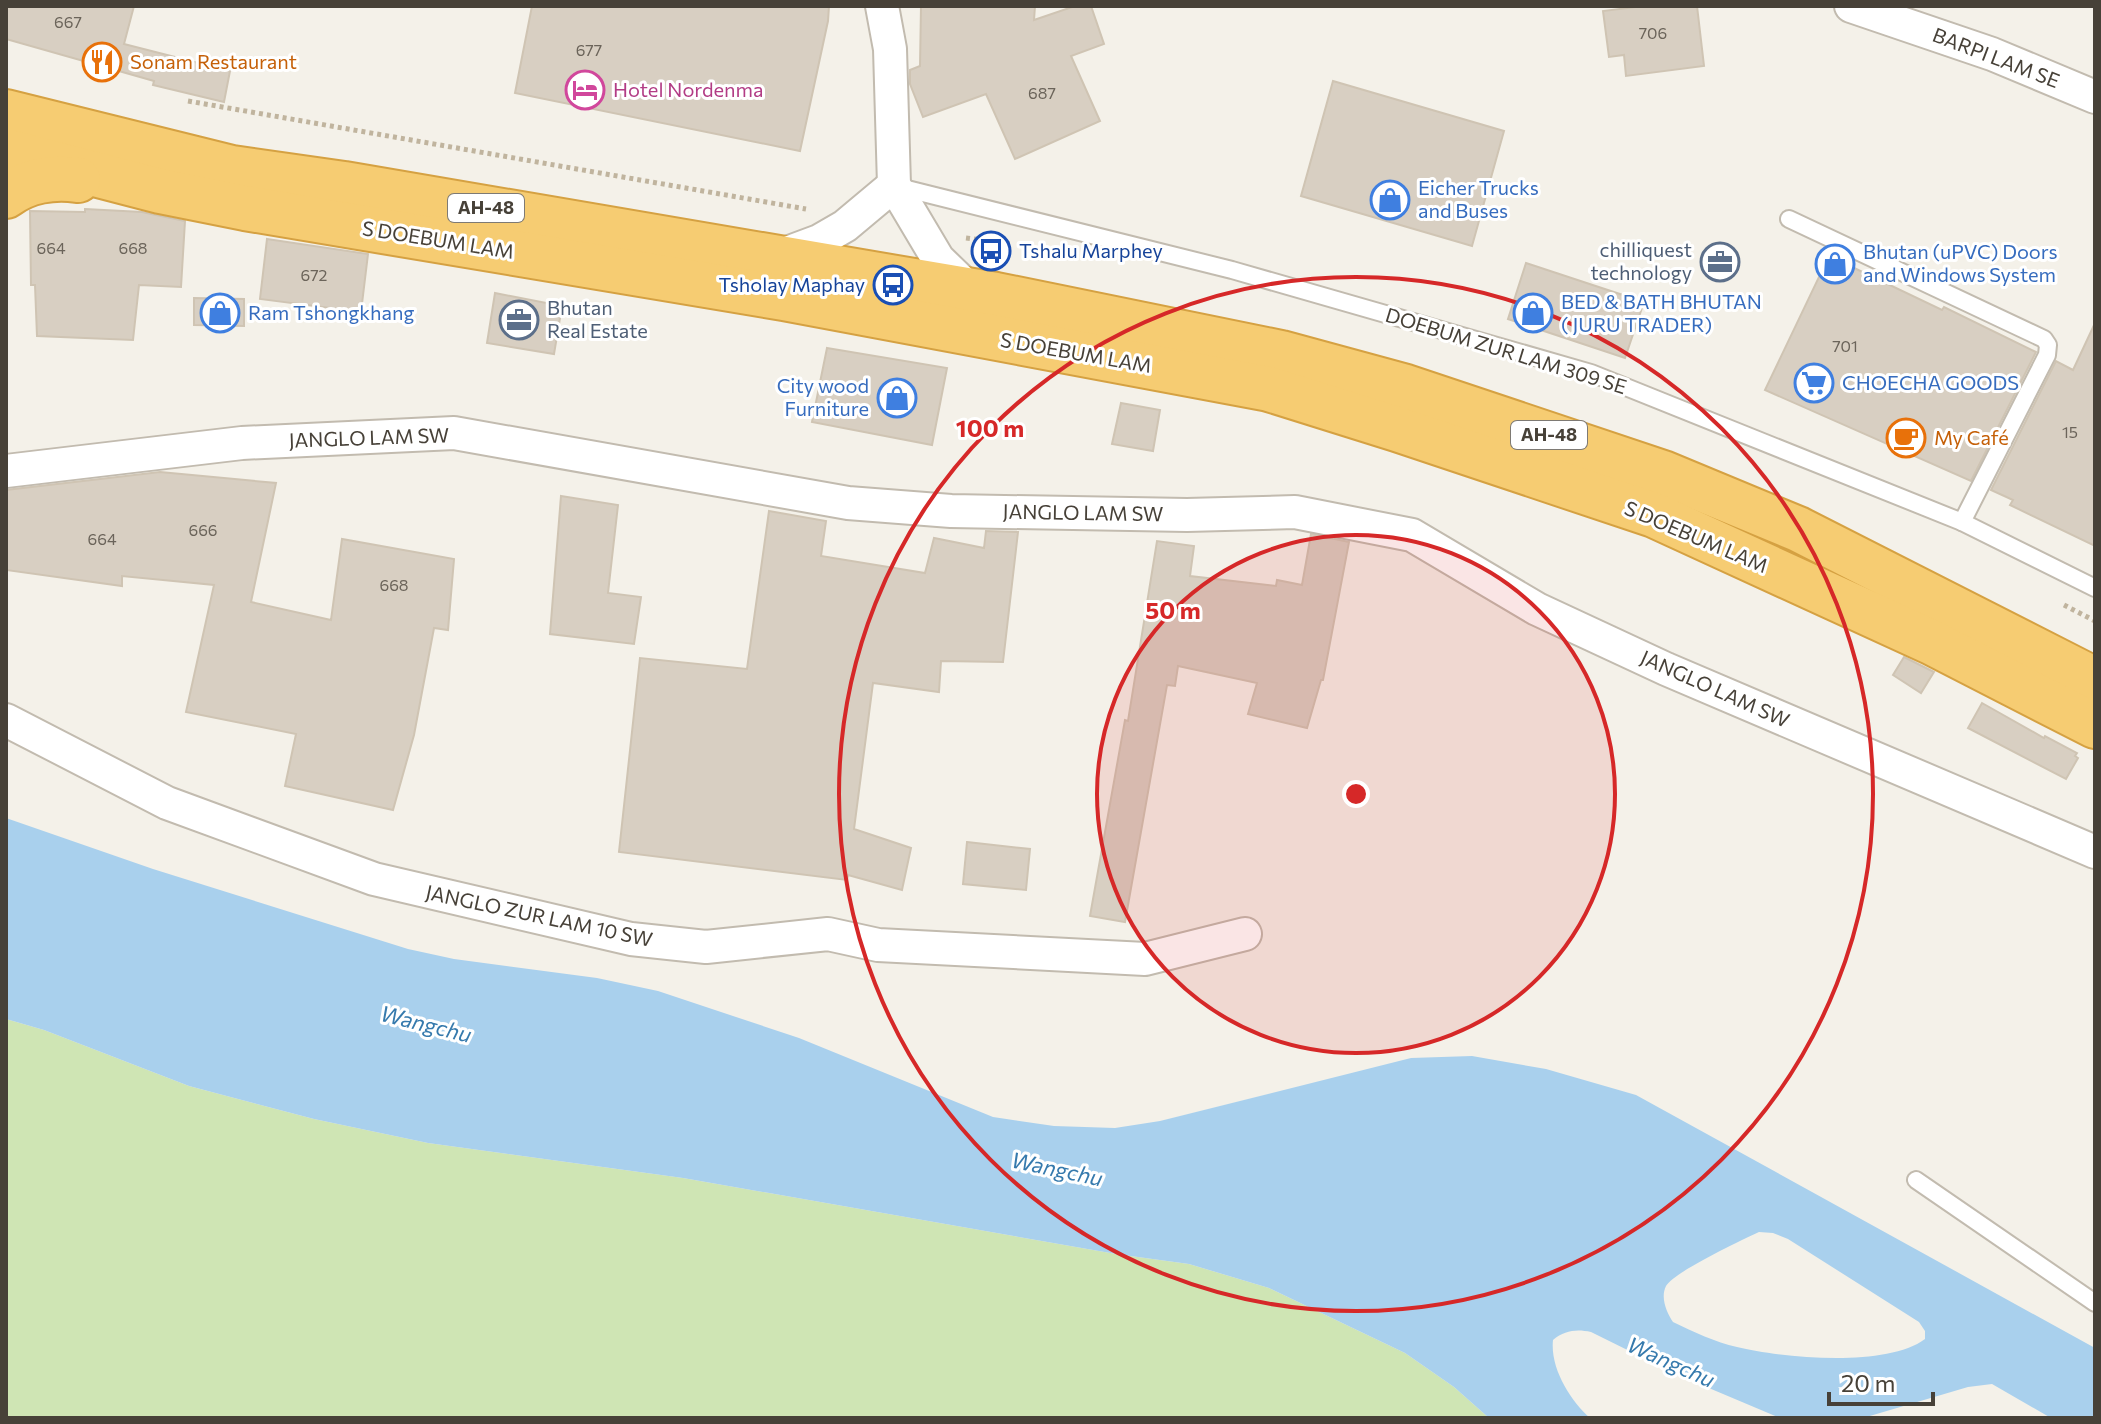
<svg xmlns="http://www.w3.org/2000/svg" width="2101" height="1424" viewBox="0 0 2101 1424" font-family="Commissioner,sans-serif">
  <style>
    .green { fill: #cfe5b4 }
    .water { fill: #a9d0ed; fill-rule: evenodd }
    .building { fill: #d8cfc2; stroke: #cfc4b3; stroke-width: 2 }
    .lines { fill: none; stroke-linecap: round; stroke-linejoin: round }
    .lane-casing { stroke: #c2bbaf; stroke-width: 20 }
    .street-casing { stroke: #c2bbaf; stroke-width: 36 }
    .highway-casing { stroke: #d5a142; stroke-width: 48 }
    .path { stroke: #c0b49e; stroke-width: 5; stroke-dasharray: 4 4; stroke-linecap: butt }
    .lane { stroke: #fff; stroke-width: 16 }
    .street { stroke: #fff; stroke-width: 32 }
    .highway { stroke: #f6cc72; stroke-width: 44 }
    .ring { fill: none; stroke: #d62828; stroke-width: 4 }
    .labels { text-anchor: middle; stroke-width: 6; stroke-linejoin: round; paint-order: stroke }
    .number-label { font-size: 16px; fill: #6b645a }
    .shield { fill: #fff; stroke: #7e7a74; stroke-width: 2 }
    .shield-label { font-size: 18px; font-weight: bold; fill: #474138 }
    .street-label { font-size: 20px; fill: #474138; stroke: #fff }
    .food-label { font-size: 20px; fill: #c56008; stroke: #fff; text-anchor: start }
    .hotel-label { font-size: 20px; fill: #b23c85; stroke: #fff; text-anchor: start }
    .shop-label { font-size: 20px; fill: #366cbe; stroke: #fff; text-anchor: start }
    .service-label { font-size: 20px; fill: #4e5e75; stroke: #fff; text-anchor: end }
    .transit-label { font-size: 20px; fill: #164399; stroke: #fff; text-anchor: start }
    .water-label { font-size: 22px; font-style: italic; fill: #367aad; stroke: #fff }
    .centre { fill: #d62828; stroke: #fff; stroke-width: 4 }
    .ring-label { font-size: 24px; text-anchor: middle; font-weight: bold; fill: #d62828; stroke: #fff; stroke-width: 6; stroke-linejoin: round; paint-order: stroke }
  </style>
  <rect width="100%" height="100%" fill="#f4f1e9"/>
  <!-- green -->
  <polygon class="green" points="6,1019 44,1030 189,1086 314,1119 428,1143 683,1178 1116,1254 1189,1264 1269,1288 1405,1353 1454,1387 1489,1418 6,1418"/>
  <!-- water -->
  <path class="water" d="M 6,818 L 153,869 L 408,949 L 454,959 L 597,978 L 658,991 L 799,1038 L 993,1117 L 1054,1126 L 1115,1128 L 1160,1121 L 1411,1058 L 1472,1056 L 1546,1069 L 1636,1095 L 2095,1348 L 2095,1418 L 2051,1418 L 1992,1384 L 1968,1387 L 1863,1418 L 1780,1418 L 1678,1375 L 1591,1332 C 1577,1329 1565,1330 1553,1340 C 1550,1368 1570,1400 1590,1418 L 1489,1418 L 1454,1387 L 1405,1353 L 1269,1288 L 1189,1264 L 1116,1254 L 683,1178 L 428,1143 L 314,1119 L 189,1086 L 44,1030 L 6,1019 ZM 1759,1232 L 1773,1233 L 1788,1239 L 1919,1322 L 1925,1331 L 1925,1339 C 1886,1368 1783,1358 1737,1347 C 1715,1342 1694,1332 1673,1322 C 1667,1313 1660,1298 1666,1286 C 1674,1272 1742,1240 1759,1232 Z"/>
  <!-- building -->
  <g class="building">
    <polygon points="6,6 134,6 124,44 230,71 224,102 153,85 154,81 6,39"/>
    <polygon points="532,6 829,6 828,21 800,151 515,93"/>
    <polygon points="921,6 1035,6 1034,20 1075,6 1091,6 1104,44 1071,56 1100,121 1015,159 986,94 923,117 910,84 910,70 920,66"/>
    <polygon points="1643,6 1697,6 1704,66 1626,76 1624,55 1609,57 1603,11"/>
    <polygon points="1333,81 1504,131 1472,246 1301,196"/>
    <polygon points="85,209 142,212 185,221 181,287 139,285 133,340 37,336 35,285 31,285 30,211 85,212"/>
    <polygon points="267,239 368,254 361,312 260,299"/>
    <polygon points="1829,256 1942,310 1944,307 2036,352 1971,481 1765,390"/>
    <polygon points="1526,263 1644,302 1625,358 1508,319"/>
    <polygon points="495,293 562,306 554,354 487,343"/>
    <polygon points="194,298 244,299 244,326 194,325"/>
    <polygon points="2095,323 2095,546 2010,505 2013,500 1991,490 2056,361 2073,370"/>
    <polygon points="827,348 947,368 932,445 812,422"/>
    <polygon points="1121,403 1160,410 1153,451 1112,444"/>
    <polygon points="160,472 276,483 251,602 331,620 342,539 454,559 448,630 434,628 414,735 393,810 285,786 296,734 186,712 214,585 122,576 122,586 6,570 6,490"/>
    <polygon points="561,496 618,505 608,593 641,597 634,644 550,634"/>
    <polygon points="769,511 826,521 821,556 925,573 934,538 984,548 986,531 1018,532 1003,662 941,661 939,692 873,683 854,829 911,848 902,890 848,875 847,880 619,852 640,658 747,669"/>
    <polygon points="1311,534 1349,542 1323,680 1321,680 1307,728 1248,714 1257,683 1178,666 1175,686 1167,685 1125,922 1090,916 1125,720 1128,721 1157,541 1194,546 1190,576 1276,586 1277,580 1302,585"/>
    <polygon points="1904,657 1934,672 1921,693 1893,675"/>
    <polygon points="1982,703 2044,738 2045,736 2077,753 2075,756 2078,758 2066,779 1968,728"/>
    <polygon points="967,842 1030,849 1026,890 963,884"/>
  </g>
  <g class="lines">
    <defs>
      <g id="lane">
        <polyline points="895,186 1232,270 1591,373 1962,522 2095,588"/>
        <polyline points="1789,219 2044,339 2048,345 2047,355 1962,522"/>
        <polyline points="1916,1180 2095,1303"/>
      </g>
      <g id="street">
        <polyline points="882,6 890,49 894,185 938,259 969,289"/>
        <polyline points="1851,6 1992,54 2095,97"/>
        <polyline points="776,257 819,241 845,226 894,185"/>
        <polyline points="6,471 242,443 454,433 848,503 951,511 1187,515 1295,512 1412,535 1537,609 1666,669 2095,852"/>
        <polyline points="6,720 167,803 374,879 631,939 706,947 828,934 878,945 1145,959 1245,934"/>
      </g>
      <g id="highway">
        <polyline points="6,112 232,168 344,184 996,295 1281,353 1406,387 1663,473 1798,529 2095,680"/>
        <polyline points="6,151 160,191 245,208 784,298 1269,389 1397,429 1654,515 1931,642 2095,726"/>
        <path d="M 6,196 C 26,181 53,176 78,180"/>
      </g>
    </defs>
    <!-- lane casing -->
    <use href="#lane" class="lane-casing"/>
    <!-- street casing -->
    <use href="#street" class="street-casing"/>
    <!-- highway casing -->
    <use href="#highway" class="highway-casing"/>
    <!-- path -->
    <g class="path">
      <polyline points="188,101 806,209"/>
      <polyline points="966,238 1011,244"/>
      <polyline points="2064,605 2095,621"/>
    </g>
    <!-- lane -->
    <use href="#lane" class="lane"/>
    <!-- street -->
    <use href="#street" class="street"/>
    <!-- highway -->
    <use href="#highway" class="highway"/>
  </g>
  <!-- distance rings -->
  <circle cx="1356" cy="794" r="259" fill="#d62828" fill-opacity=".12"/>
  <g class="ring">
    <circle cx="1356" cy="794" r="259"/>
    <circle cx="1356" cy="794" r="517"/>
  </g>
  <!-- icons -->
  <defs>
    <symbol id="restaurant-ring" viewBox="-11 -11 22 22"><circle r="9.5" fill="#fff" stroke="#e8710a" stroke-width="1.5"/><path d="M-5-6h1v4h1v-4h1v4h1v-4h1v5L-1.5 .5V6h-2V.5L-5-1ZM5-6V6H3V1.5H1.5Q1.5-4 5-6Z" fill="#e8710a"/></symbol>
    <symbol id="hotel-ring" viewBox="-11 -11 22 22"><circle r="9.5" fill="#fff" stroke="#d1479c" stroke-width="1.5"/><path d="M-6-4.5h1.5V1H6V5H4.5V3h-9V5H-6ZM-4 0a1.8 1.8 0 1 1 3.6 0ZM.5 0V-2.5h3Q6-2.5 6 0Z" fill="#d1479c"/></symbol>
    <symbol id="shop-ring" viewBox="-11 -11 22 22"><circle r="9.5" fill="#fff" stroke="#3f7fe0" stroke-width="1.5"/><path d="M-5-2.5h2.3a2.7 3.5 0 0 1 5.4 0H5L5.5 6h-11ZM-1.5-2.5h3a1.5 2.3 0 0 0-3 0Z" fill="#3f7fe0"/></symbol>
    <symbol id="bus-ring" viewBox="-11 -11 22 22"><circle r="9.5" fill="#fff" stroke="#1a4fb4" stroke-width="1.5"/><path d="M-5-6H5V4H4V6H2V4H-2V6H-4V4H-5ZM-3.5-4V0h7V-4ZM-3.5 1.2v1.5H-2V1.2ZM2 1.2v1.5H3.5V1.2Z" fill="#1a4fb4"/></symbol>
    <symbol id="office-ring" viewBox="-11 -11 22 22"><circle r="9.5" fill="#fff" stroke="#5c6f8a" stroke-width="1.5"/><path d="M-6-3h4V-5.5h4V-3h4V5H-6ZM-1-4.5V-3h2v-1.5ZM-6 0V1H6V0Z" fill="#5c6f8a"/></symbol>
    <symbol id="supermarket-ring" viewBox="-11 -11 22 22"><circle r="9.5" fill="#fff" stroke="#3f7fe0" stroke-width="1.5"/><path d="M-6-5.5h2.5l.6 2H6L4.5 2H-2.5L-4.4-4H-6ZM-1.5 3.2a1.3 1.3 0 1 0 .1 0ZM3 3.2a1.3 1.3 0 1 0 .1 0Z" fill="#3f7fe0"/></symbol>
    <symbol id="cafe-ring" viewBox="-11 -11 22 22"><circle r="9.5" fill="#fff" stroke="#e8710a" stroke-width="1.5"/><path d="M-5.5-4.5H6V0H3Q3 3.5 0 3.5H-2.5Q-5.5 3.5-5.5 0ZM3-3.2v2h1.7v-2ZM-6 4.5H4V6H-6Z" fill="#e8710a"/></symbol>
  </defs>
  <g fill-rule="evenodd">
    <use href="#restaurant-ring" x="80" y="40" width="44" height="44"/>
    <use href="#hotel-ring" x="563" y="68" width="44" height="44"/>
    <use href="#shop-ring" x="1368" y="178" width="44" height="44"/>
    <use href="#bus-ring" x="969" y="229" width="44" height="44"/>
    <use href="#office-ring" x="1698" y="240" width="44" height="44"/>
    <use href="#shop-ring" x="1813" y="242" width="44" height="44"/>
    <use href="#bus-ring" x="871" y="263" width="44" height="44"/>
    <use href="#shop-ring" x="198" y="291" width="44" height="44"/>
    <use href="#shop-ring" x="1511" y="291" width="44" height="44"/>
    <use href="#office-ring" x="497" y="298" width="44" height="44"/>
    <use href="#supermarket-ring" x="1792" y="361" width="44" height="44"/>
    <use href="#shop-ring" x="875" y="376" width="44" height="44"/>
    <use href="#cafe-ring" x="1884" y="416" width="44" height="44"/>
  </g>
  <g class="labels">
    <!-- number labels -->
    <g class="number-label">
      <text x="68" y="28">667</text>
      <text x="1653" y="39">706</text>
      <text x="589" y="56">677</text>
      <text x="1042" y="99">687</text>
      <text x="51" y="254">664</text>
      <text x="133" y="254">668</text>
      <text x="314" y="281">672</text>
      <text x="1845" y="352">701</text>
      <text x="2070" y="438">15</text>
      <text x="203" y="536">666</text>
      <text x="102" y="545">664</text>
      <text x="394" y="591">668</text>
    </g>
    <!-- shield labels -->
    <g class="shield">
      <rect x="448" y="194" width="76" height="28" rx="6"/>
      <rect x="1511" y="421" width="76" height="28" rx="6"/>
    </g>
    <g class="shield-label">
      <text x="486" y="214">AH-48</text>
      <text x="1549" y="441">AH-48</text>
    </g>
    <!-- street labels -->
    <g class="street-label">
      <text transform="translate(1996 58) rotate(21)" y="7">BARPI LAM SE</text>
      <text transform="translate(438 240) rotate(9)" y="7">S DOEBUM LAM</text>
      <text transform="translate(1506 351) rotate(17)" y="7">DOEBUM ZUR LAM 309 SE</text>
      <text transform="translate(1076 353) rotate(10)" y="7">S DOEBUM LAM</text>
      <text transform="translate(369 438) rotate(-2)" y="7">JANGLO LAM SW</text>
      <text transform="translate(1083 513) rotate(1)" y="7">JANGLO LAM SW</text>
      <text transform="translate(1696 537) rotate(23)" y="7">S DOEBUM LAM</text>
      <text transform="translate(1715 689) rotate(24)" y="7">JANGLO LAM SW</text>
      <text transform="translate(539 916) rotate(12)" y="7">JANGLO ZUR LAM 10 SW</text>
    </g>
    <!-- food labels -->
    <g class="food-label">
      <text x="130" y="69">Sonam Restaurant</text>
      <text x="1934" y="445">My Café</text>
    </g>
    <!-- hotel labels -->
    <g class="hotel-label">
      <text x="613" y="97">Hotel Nordenma</text>
    </g>
    <!-- shop labels -->
    <g class="shop-label">
      <text x="1418" y="195">Eicher Trucks<tspan x="1418" dy="23">and Buses</tspan></text>
      <text x="1863" y="259">Bhutan (uPVC) Doors<tspan x="1863" dy="23">and Windows System</tspan></text>
      <text x="1561" y="309">BED &amp; BATH BHUTAN<tspan x="1561" dy="23">( JURU TRADER)</tspan></text>
      <text x="248" y="320">Ram Tshongkhang</text>
      <text x="1842" y="390">CHOECHA GOODS</text>
      <text x="869" y="393" text-anchor="end">City wood<tspan x="869" dy="23">Furniture</tspan></text>
    </g>
    <!-- service labels -->
    <g class="service-label">
      <text x="1692" y="257">chilliquest<tspan x="1692" dy="23">technology</tspan></text>
      <text x="547" y="315" text-anchor="start">Bhutan<tspan x="547" dy="23">Real Estate</tspan></text>
    </g>
    <!-- transit labels -->
    <g class="transit-label">
      <text x="1019" y="258">Tshalu Marphey</text>
      <text x="865" y="292" text-anchor="end">Tsholay Maphay</text>
    </g>
    <!-- water labels -->
    <g class="water-label">
      <text transform="translate(426 1024) rotate(14)" y="8">Wangchu</text>
      <text transform="translate(1057 1169) rotate(12)" y="8">Wangchu</text>
      <text transform="translate(1671 1362) rotate(24)" y="8">Wangchu</text>
    </g>
  </g>
  <circle cx="1356" cy="794" r="12" class="centre"/>
  <g class="ring-label">
    <text x="990" y="437">100 m</text>
    <text x="1173" y="619">50 m</text>
  </g>
  <!-- border -->
  <rect width="2101" height="1424" fill="none" stroke="#474138" stroke-width="16"/>
  <!-- scale -->
  <path d="M1829 1392v12h104v-12" fill="none" stroke="#474138" stroke-width="4"/>
  <text x="1841" y="1392" font-size="24" fill="#474138" stroke="#ffffff" stroke-width="6" paint-order="stroke">20 m</text>
</svg>
